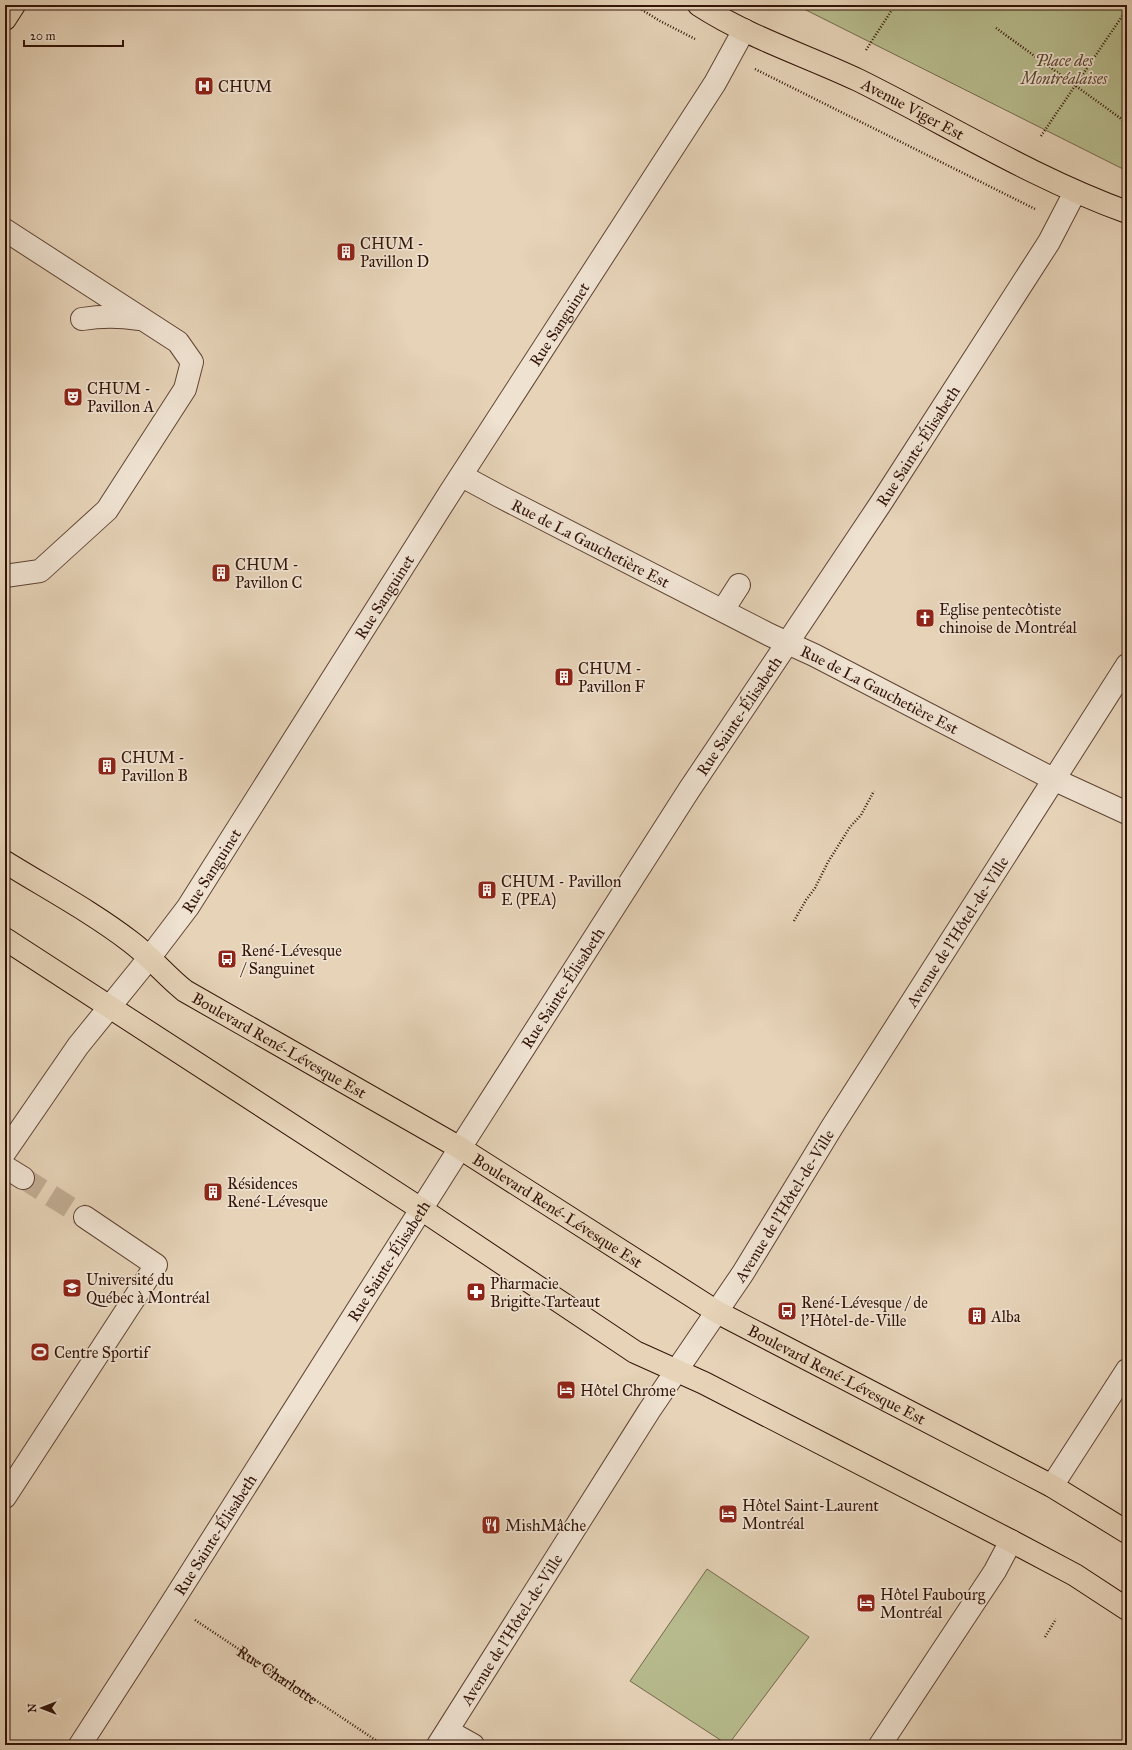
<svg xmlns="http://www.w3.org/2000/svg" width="1132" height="1750" viewBox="0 0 1132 1750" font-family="'IM FELL Great Primer',serif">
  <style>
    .green { fill: #b7bc8e; stroke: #75684b }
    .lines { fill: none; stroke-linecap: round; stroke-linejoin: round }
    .minor-tunnel { stroke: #c2ad95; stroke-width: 22; stroke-dasharray: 22 11; stroke-linecap: butt }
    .minor-casing { stroke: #604434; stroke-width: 24 }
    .major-casing { stroke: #331408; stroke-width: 24 }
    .path { stroke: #331408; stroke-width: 2.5; stroke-dasharray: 1 2; stroke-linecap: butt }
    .minor { stroke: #efe2d1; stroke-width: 22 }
    .major { stroke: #e6d3b8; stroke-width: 22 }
    .labels { text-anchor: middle; stroke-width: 3.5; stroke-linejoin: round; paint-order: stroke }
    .park-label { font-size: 16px; font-style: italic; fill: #5b4630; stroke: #efe2d1 }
    .poi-label { font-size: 16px; fill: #331408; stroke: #efe2d1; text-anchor: start }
    .street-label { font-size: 16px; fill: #331408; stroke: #efe2d1 }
  </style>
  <rect width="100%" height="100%" fill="#e6d3b8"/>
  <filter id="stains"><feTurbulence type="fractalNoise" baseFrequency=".005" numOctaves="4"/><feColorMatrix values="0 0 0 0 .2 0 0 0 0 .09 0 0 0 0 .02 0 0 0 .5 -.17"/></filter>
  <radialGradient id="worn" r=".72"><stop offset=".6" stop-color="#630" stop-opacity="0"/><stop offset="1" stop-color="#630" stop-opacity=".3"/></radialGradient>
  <!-- green -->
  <g class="green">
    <polygon points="796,5 1127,5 1127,171"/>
    <polygon points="707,1569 809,1637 728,1745 630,1681"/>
  </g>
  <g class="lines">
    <!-- minor-tunnel -->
    <polyline class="minor-tunnel" points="23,1178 85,1217"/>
    <defs>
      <g id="minor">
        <polyline points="5,230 178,342 192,362 185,389 107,510 40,571 5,576"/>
        <path d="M 82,319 C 102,316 119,316 138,319"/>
        <path id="s2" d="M 462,476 L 499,496 L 770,635 L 814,655 L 1053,779 L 1127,813"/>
        <polyline points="723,610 739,585"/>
        <path id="s3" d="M 5,1152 L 78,1046 L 150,957 L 188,907 L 449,494 L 715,83 L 744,30"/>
        <polyline points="5,1167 23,1178"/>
        <polyline points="1052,1486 1127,1370"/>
        <polyline points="5,1497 156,1265 85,1217"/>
        <polyline points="448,1731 473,1745"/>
        <path id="s4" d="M 80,1745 L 171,1604 L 460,1148 L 689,790 L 881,503 L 1049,242 L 1075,192"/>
        <path id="s5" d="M 438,1745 L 649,1411 L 743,1273 L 832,1127 L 1127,665"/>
        <polyline points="880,1745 995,1571 1011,1541"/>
      </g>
      <g id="major">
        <path id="s6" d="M 699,5 C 748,37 805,55 858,80 C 947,124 1033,178 1127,212"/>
        <polyline points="5,19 14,5"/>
        <path id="s7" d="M 5,862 C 47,888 92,912 131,942 C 151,957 166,976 185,991 L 460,1148 L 717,1312 L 1052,1486 L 1127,1532"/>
        <polyline points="5,939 421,1209 635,1352 704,1383 1011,1541 1075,1575 1127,1609"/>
      </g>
    </defs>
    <!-- minor casing -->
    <use href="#minor" class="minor-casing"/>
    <!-- major casing -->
    <use href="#major" class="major-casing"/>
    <!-- path -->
    <g class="path">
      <polyline points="634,5 660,21 695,39"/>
      <polyline points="793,9 796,5"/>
      <polyline points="996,28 1127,123"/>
      <polyline points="866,50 895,5"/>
      <polyline points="755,69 1035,209"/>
      <polyline points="1041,136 1127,9"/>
      <polyline points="794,921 806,900 815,888 828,862 850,827 861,815 874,791"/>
      <path id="s1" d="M 195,1620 L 383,1745"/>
      <polyline points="1045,1637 1056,1619"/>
    </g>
    <!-- minor -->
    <use href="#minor" class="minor"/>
    <!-- major -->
    <use href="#major" class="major"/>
  </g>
  <!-- icons -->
  <defs>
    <symbol id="hospital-square" viewBox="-11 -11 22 22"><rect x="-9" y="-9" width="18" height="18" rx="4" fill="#8f2418" stroke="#efe2d1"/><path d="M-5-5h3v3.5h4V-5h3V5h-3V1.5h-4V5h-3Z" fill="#fff"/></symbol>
    <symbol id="building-square" viewBox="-11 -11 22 22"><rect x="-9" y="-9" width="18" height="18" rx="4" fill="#8f2418" stroke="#efe2d1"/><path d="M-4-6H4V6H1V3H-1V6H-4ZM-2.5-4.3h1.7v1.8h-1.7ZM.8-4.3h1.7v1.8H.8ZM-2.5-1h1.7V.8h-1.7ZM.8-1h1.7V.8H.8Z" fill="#fff"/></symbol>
    <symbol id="theatre-square" viewBox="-11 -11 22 22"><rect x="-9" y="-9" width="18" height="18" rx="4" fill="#8f2418" stroke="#efe2d1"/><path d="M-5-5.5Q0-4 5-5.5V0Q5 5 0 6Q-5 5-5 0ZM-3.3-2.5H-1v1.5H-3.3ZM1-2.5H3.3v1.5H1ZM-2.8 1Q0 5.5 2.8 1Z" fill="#fff"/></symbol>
    <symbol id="church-square" viewBox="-11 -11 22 22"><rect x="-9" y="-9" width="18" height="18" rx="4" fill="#8f2418" stroke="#efe2d1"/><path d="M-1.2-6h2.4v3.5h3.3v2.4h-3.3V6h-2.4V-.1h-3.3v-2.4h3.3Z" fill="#fff"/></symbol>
    <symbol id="bus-square" viewBox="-11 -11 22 22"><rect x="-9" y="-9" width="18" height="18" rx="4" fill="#8f2418" stroke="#efe2d1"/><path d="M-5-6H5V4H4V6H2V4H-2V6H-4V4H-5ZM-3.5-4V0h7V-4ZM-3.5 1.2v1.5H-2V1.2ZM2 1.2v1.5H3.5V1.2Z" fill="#fff"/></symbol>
    <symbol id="university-square" viewBox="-11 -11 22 22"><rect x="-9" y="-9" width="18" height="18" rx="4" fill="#8f2418" stroke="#efe2d1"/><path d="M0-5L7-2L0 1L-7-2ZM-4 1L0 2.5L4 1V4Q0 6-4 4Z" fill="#fff"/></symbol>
    <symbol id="pharmacy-square" viewBox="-11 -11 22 22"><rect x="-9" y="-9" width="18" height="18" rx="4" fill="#8f2418" stroke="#efe2d1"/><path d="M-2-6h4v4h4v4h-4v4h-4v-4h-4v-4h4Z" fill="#fff"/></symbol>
    <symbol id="stadium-square" viewBox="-11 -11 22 22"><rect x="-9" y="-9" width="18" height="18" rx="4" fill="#8f2418" stroke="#efe2d1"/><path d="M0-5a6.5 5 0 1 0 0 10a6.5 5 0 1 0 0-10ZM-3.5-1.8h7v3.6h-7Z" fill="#fff"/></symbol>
    <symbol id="hotel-square" viewBox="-11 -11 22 22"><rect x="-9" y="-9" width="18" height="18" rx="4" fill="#8f2418" stroke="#efe2d1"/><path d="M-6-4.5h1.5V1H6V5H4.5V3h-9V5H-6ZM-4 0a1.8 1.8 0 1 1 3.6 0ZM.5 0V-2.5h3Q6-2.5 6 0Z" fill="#fff"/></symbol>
    <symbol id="restaurant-square" viewBox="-11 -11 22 22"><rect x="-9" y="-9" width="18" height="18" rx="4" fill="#8f2418" stroke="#efe2d1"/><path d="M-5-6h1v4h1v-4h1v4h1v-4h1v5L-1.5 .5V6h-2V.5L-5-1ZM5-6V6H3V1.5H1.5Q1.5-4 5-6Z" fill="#fff"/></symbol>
  </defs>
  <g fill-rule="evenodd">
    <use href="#hospital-square" x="193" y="75" width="22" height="22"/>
    <use href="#building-square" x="335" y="241" width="22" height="22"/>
    <use href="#theatre-square" x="62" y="386" width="22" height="22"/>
    <use href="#building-square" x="210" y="562" width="22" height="22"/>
    <use href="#church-square" x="914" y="607" width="22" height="22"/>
    <use href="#building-square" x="553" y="666" width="22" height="22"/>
    <use href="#building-square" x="96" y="755" width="22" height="22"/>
    <use href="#building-square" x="476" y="879" width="22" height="22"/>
    <use href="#bus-square" x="216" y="948" width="22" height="22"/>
    <use href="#building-square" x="202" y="1181" width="22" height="22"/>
    <use href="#university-square" x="61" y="1277" width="22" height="22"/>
    <use href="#pharmacy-square" x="465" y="1281" width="22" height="22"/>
    <use href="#bus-square" x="776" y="1300" width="22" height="22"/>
    <use href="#building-square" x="966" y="1305" width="22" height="22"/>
    <use href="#stadium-square" x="29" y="1341" width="22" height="22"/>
    <use href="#hotel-square" x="555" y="1379" width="22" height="22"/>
    <use href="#hotel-square" x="717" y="1503" width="22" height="22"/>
    <use href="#restaurant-square" x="480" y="1514" width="22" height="22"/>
    <use href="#hotel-square" x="855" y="1592" width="22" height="22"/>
  </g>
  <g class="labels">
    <!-- park labels -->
    <g class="park-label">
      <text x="1064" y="66">Place des<tspan x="1064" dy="18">Montréalaises</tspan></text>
    </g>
    <!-- poi labels -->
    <g class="poi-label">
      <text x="218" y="92">CHUM</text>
      <text x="360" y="249">CHUM -<tspan x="360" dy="18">Pavillon D</tspan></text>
      <text x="87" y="394">CHUM -<tspan x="87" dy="18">Pavillon A</tspan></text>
      <text x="235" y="570">CHUM -<tspan x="235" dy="18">Pavillon C</tspan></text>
      <text x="939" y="615">Eglise pentecôtiste<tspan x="939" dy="18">chinoise de Montréal</tspan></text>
      <text x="578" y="674">CHUM -<tspan x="578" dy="18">Pavillon F</tspan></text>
      <text x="121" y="763">CHUM -<tspan x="121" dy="18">Pavillon B</tspan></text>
      <text x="501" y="887">CHUM - Pavillon<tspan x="501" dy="18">E (PEA)</tspan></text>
      <text x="241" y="956">René-Lévesque<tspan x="241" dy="18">/ Sanguinet</tspan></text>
      <text x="227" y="1189">Résidences<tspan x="227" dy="18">René-Lévesque</tspan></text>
      <text x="86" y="1285">Université du<tspan x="86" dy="18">Québec à Montréal</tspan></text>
      <text x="490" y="1289">Pharmacie<tspan x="490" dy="18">Brigitte Tarteaut</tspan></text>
      <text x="801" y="1308">René-Lévesque / de<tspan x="801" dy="18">l'Hôtel-de-Ville</tspan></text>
      <text x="991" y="1322">Alba</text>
      <text x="54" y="1358">Centre Sportif</text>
      <text x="580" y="1396">Hôtel Chrome</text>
      <text x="742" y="1511">Hôtel Saint-Laurent<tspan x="742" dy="18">Montréal</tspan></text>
      <text x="505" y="1531">MishMâche</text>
      <text x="880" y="1600">Hôtel Faubourg<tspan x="880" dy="18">Montréal</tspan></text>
    </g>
    <!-- street labels -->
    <g class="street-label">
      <text dy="6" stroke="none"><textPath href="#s6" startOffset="238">Avenue Viger Est</textPath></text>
      <text dy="6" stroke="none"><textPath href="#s3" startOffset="997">Rue Sanguinet</textPath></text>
      <text dy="6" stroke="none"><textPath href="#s4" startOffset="1546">Rue Sainte-Élisabeth</textPath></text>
      <text dy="6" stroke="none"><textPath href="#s2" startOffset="145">Rue de La Gauchetière Est</textPath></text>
      <text dy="6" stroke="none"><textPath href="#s3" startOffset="673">Rue Sanguinet</textPath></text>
      <text dy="6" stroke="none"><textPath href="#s2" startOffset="469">Rue de La Gauchetière Est</textPath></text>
      <text dy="6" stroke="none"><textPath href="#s4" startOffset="1222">Rue Sainte-Élisabeth</textPath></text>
      <text dy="6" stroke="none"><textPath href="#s3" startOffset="349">Rue Sanguinet</textPath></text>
      <text dy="6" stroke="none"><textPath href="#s5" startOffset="965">Avenue de l'Hôtel-de-Ville</textPath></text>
      <text dy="6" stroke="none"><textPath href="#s4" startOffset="898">Rue Sainte-Élisabeth</textPath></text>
      <text dy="6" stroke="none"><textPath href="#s7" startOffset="331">Boulevard René-Lévesque Est</textPath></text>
      <text dy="6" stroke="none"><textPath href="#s5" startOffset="641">Avenue de l'Hôtel-de-Ville</textPath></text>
      <text dy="6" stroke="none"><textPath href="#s7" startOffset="655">Boulevard René-Lévesque Est</textPath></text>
      <text dy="6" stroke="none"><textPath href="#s4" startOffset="574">Rue Sainte-Élisabeth</textPath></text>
      <text dy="6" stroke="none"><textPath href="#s7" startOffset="979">Boulevard René-Lévesque Est</textPath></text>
      <text dy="6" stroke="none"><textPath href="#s4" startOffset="250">Rue Sainte-Élisabeth</textPath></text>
      <text dy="6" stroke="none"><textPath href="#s5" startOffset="137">Avenue de l'Hôtel-de-Ville</textPath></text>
      <text dy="6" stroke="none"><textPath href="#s1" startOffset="99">Rue Charlotte</textPath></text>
    </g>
  </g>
  <!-- margin -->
  <rect width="1132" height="1750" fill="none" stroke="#e6d3b8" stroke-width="20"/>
  <rect x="6" y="6" width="1120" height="1738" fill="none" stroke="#331408" stroke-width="2"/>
  <rect x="10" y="10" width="1112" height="1730" fill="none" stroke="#331408"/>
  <!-- north arrow -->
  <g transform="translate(42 1708) rotate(270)" stroke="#efe2d1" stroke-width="3" paint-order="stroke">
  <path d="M0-3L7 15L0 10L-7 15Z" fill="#331408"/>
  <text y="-6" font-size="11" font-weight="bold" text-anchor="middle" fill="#331408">N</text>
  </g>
  <!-- scale -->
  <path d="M24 40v6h99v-6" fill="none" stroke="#331408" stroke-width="2"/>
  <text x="30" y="40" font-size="12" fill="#331408" stroke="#efe2d1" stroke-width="3" paint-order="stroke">20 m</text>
  <rect width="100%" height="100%" filter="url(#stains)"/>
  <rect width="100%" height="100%" fill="url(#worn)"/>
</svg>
